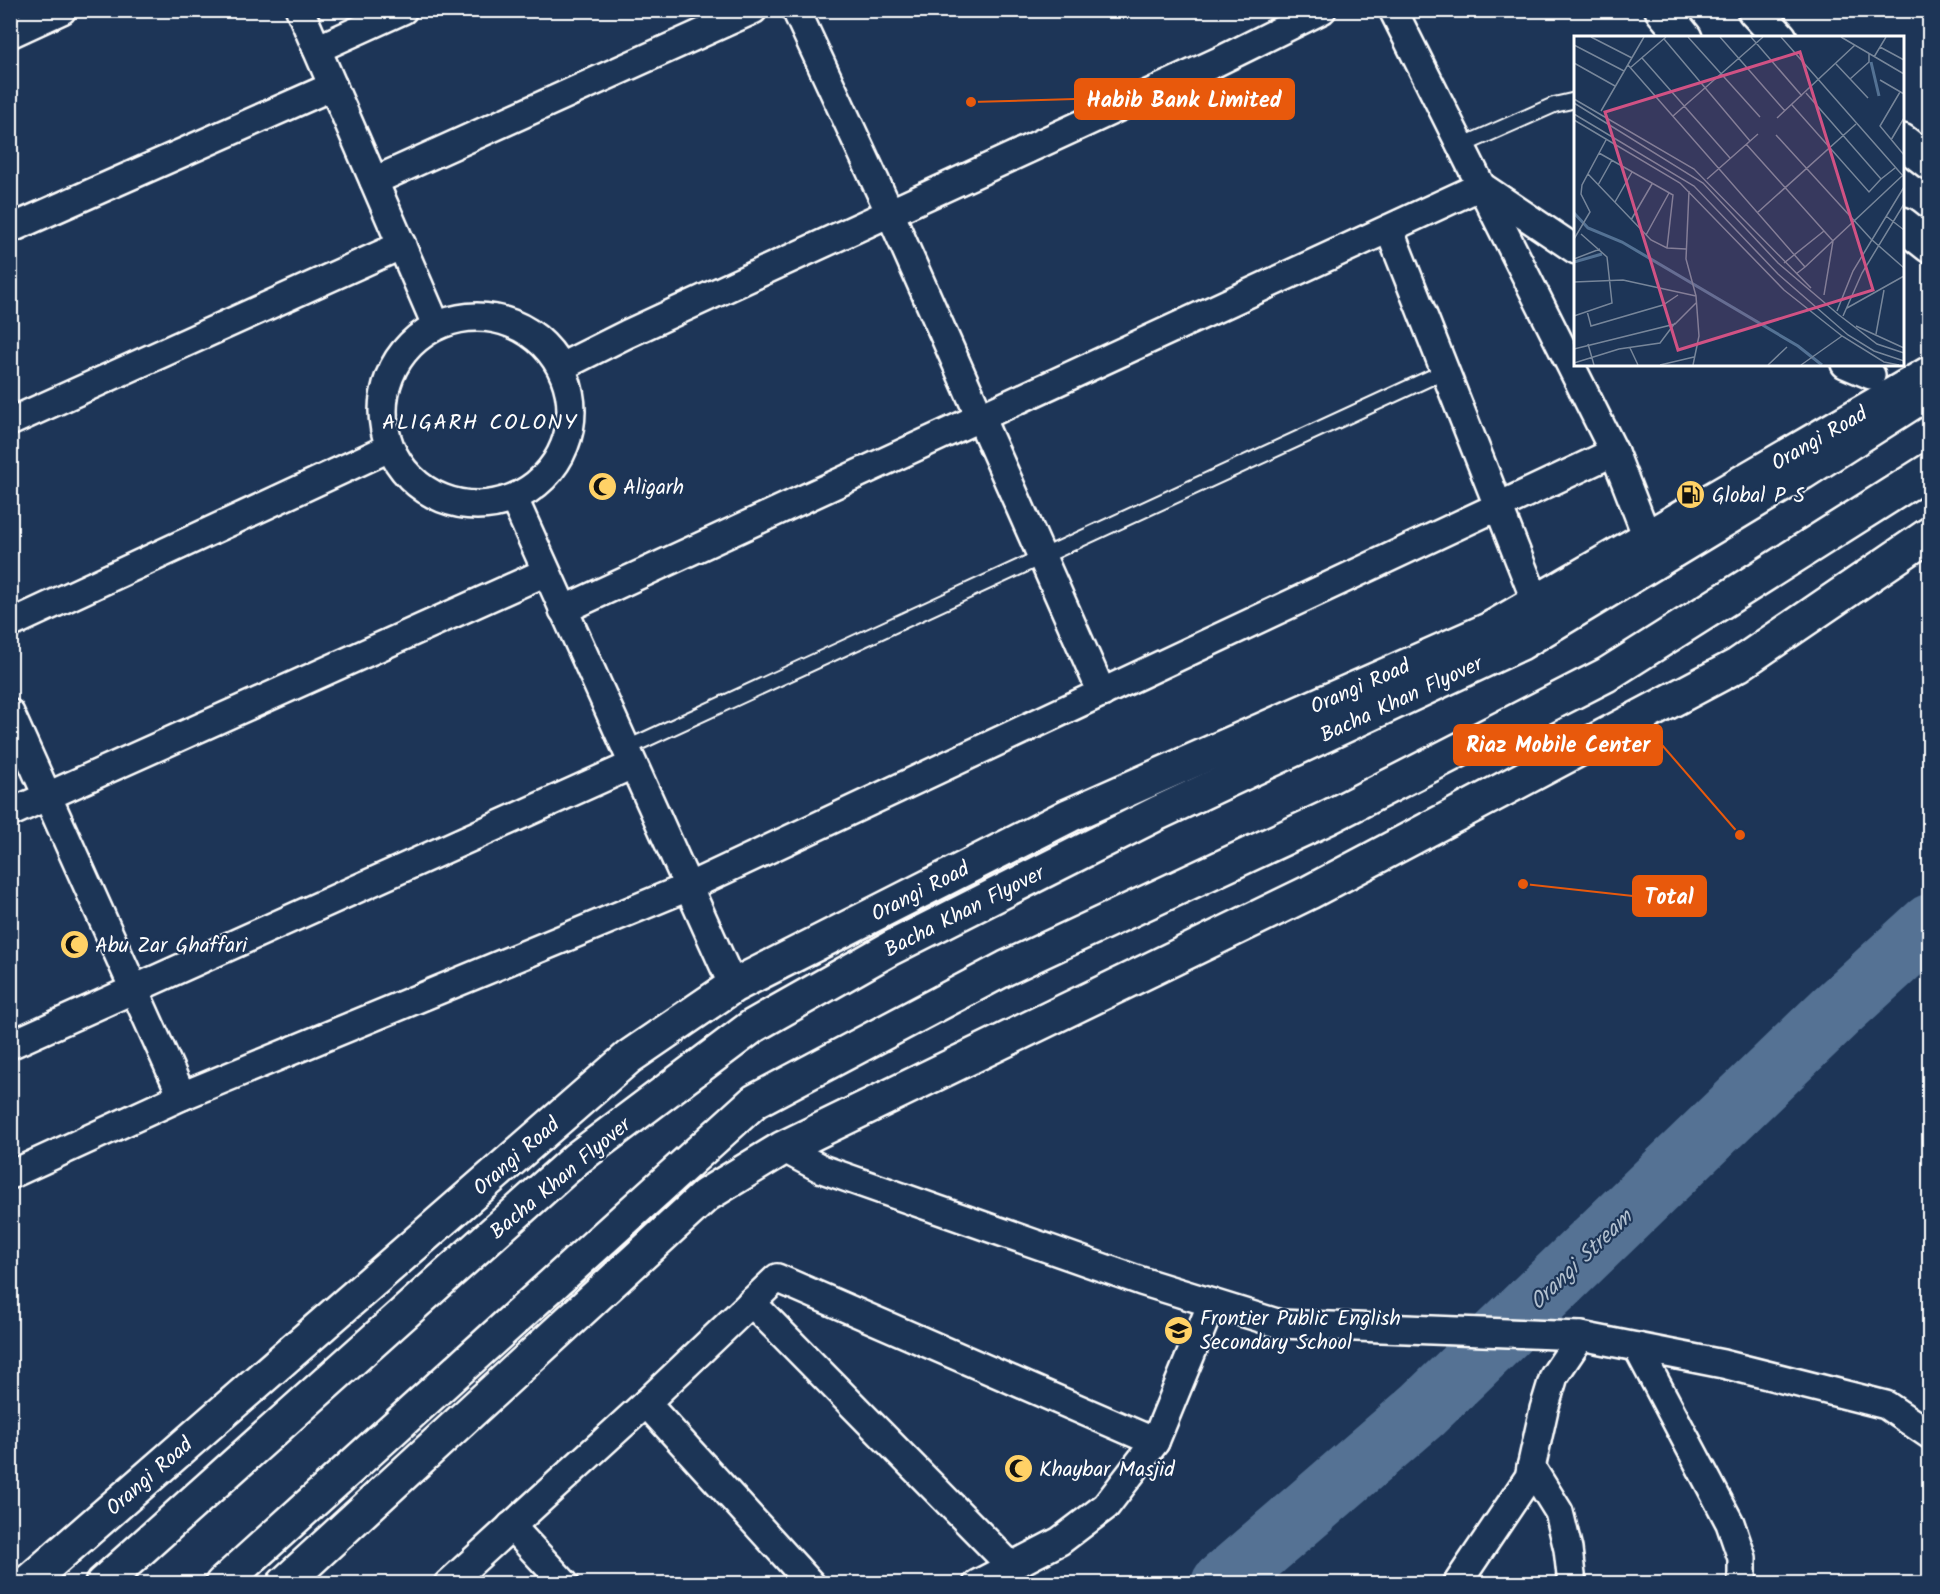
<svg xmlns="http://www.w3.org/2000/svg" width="1940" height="1594" viewBox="0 0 1940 1594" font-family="Kalam,sans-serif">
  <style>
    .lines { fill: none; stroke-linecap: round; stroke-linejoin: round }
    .river { stroke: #547294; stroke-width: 62 }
    .service-casing { stroke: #fff; stroke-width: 18 }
    .minor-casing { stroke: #fff; stroke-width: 32 }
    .tertiary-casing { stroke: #fff; stroke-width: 38 }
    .primary-casing { stroke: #fff; stroke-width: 38 }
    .service { stroke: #1d3557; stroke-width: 14 }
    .minor { stroke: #1d3557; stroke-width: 27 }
    .tertiary { stroke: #1d3557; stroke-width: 33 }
    .primary { stroke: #1d3557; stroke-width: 33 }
    .labels { text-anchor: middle; stroke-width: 4.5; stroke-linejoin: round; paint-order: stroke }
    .street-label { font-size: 21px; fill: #fff; stroke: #1d3557 }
    .poi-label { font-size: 21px; fill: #fff; stroke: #1d3557; text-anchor: start }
    .neighbourhood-label { font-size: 22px; letter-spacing: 1.5px; fill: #fff; stroke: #1d3557 }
    .water-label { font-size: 22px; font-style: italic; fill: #b2c0cf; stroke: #1d3557 }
    .inset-river { fill: none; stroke: #547294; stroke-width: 3 }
    .inset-road { fill: none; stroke: #77869a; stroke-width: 1.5 }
    .view { fill: #d15284; fill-opacity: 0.15; stroke: #d15284; stroke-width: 3 }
    .inset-edge { fill: none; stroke: #fff; stroke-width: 3 }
    .leader { fill: none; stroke: #e8590c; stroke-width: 2 }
    .callout-dot { fill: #e8590c; stroke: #1d3557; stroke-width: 2 }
    .callout { fill: #e8590c; stroke: #e8590c; stroke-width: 2 }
    .callout-label { font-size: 22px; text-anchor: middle; font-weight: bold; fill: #fff }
  </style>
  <rect width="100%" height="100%" fill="#1d3557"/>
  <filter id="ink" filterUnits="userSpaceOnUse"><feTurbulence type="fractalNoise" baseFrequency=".0167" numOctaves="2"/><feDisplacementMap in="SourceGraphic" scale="12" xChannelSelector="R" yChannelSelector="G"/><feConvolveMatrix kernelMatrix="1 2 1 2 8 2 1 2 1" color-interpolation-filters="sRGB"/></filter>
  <g filter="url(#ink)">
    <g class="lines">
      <!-- river -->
      <polyline class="river" points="1222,1584 1423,1410 1836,1011 1930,925"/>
      <defs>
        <g id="service">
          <polyline points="1461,146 1554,105 1576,100"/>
          <polyline points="625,749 1445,371"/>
        </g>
        <g id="minor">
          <polyline points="300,10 436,325"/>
          <polyline points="796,10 890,213 1102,693"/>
          <polyline points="1393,10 1614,452"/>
          <polyline points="10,34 62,10"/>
          <polyline points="317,49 403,10"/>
          <polyline points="374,181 753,10"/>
          <polyline points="10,229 333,86"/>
          <polyline points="1389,229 1536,602"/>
          <circle cx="477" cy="411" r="94"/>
          <polyline points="1845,364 1871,375"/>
          <polyline points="561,367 627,334 1217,62 1322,10"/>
          <polyline points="10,422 402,245"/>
          <polyline points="514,499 733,986"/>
          <polyline points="563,610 1481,186 1576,250"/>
          <polyline points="10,624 389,448"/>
          <polyline points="10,713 182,1096"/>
          <polyline points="10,813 546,572"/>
          <polyline points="10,1045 632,765"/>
          <polyline points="783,1148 822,1169 1141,1281 1280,1324 1581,1336 1723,1364 1886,1405 1930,1435"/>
          <polyline points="10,1175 182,1096 688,887 1614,452 1647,537"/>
          <polyline points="751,1302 1011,1566"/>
          <polyline points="1637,1347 1730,1523 1742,1558 1742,1584"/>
          <polyline points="646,1403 811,1584"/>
          <polyline points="1531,1467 1559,1512 1568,1549 1572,1584"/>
          <polyline points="511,1526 565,1584"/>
          <polyline points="448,1584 646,1403 777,1278 1155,1442"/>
          <polyline points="977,1584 1060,1541 1106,1506 1155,1442 1212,1303"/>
          <polyline points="1457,1584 1529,1477 1544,1409 1554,1376 1581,1336"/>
        </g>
        <g id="tertiary">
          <polyline points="1662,10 1685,38"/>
          <polyline points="1754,10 1780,38"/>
          <polyline points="1902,141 1930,163"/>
          <polyline points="1902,224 1930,246"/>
          <polyline points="26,1584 629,1057 733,986 1070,815 1490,629 1930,373"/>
          <polyline points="284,1584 706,1195 783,1148 1310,892 1738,665 1930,534"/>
        </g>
        <g id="primary">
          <polyline points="102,1584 576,1159 753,1026 891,948 1158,813 1521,643 1802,473 1930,391"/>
          <polyline points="222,1584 755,1101 1006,968 1327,818 1606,675 1930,470"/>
        </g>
      </defs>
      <!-- service casing -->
      <use href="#service" class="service-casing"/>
      <!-- minor casing -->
      <use href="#minor" class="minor-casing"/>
      <!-- tertiary casing -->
      <use href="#tertiary" class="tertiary-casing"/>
      <!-- primary casing -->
      <use href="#primary" class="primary-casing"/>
      <!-- service -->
      <use href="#service" class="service"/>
      <!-- minor -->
      <use href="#minor" class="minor"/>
      <!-- tertiary -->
      <use href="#tertiary" class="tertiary"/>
      <!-- primary -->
      <use href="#primary" class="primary"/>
    </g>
  </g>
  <!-- icons -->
  <defs>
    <symbol id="mosque-disc" viewBox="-11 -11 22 22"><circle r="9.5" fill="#ffd166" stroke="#1d3557"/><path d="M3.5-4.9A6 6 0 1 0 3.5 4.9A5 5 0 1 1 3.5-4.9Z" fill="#111"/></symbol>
    <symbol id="fuel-disc" viewBox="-11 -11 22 22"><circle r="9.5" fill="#ffd166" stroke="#1d3557"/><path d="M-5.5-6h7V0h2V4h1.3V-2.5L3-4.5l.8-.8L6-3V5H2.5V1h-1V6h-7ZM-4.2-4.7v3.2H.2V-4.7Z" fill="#111"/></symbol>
    <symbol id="school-disc" viewBox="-11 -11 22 22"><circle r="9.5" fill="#ffd166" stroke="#1d3557"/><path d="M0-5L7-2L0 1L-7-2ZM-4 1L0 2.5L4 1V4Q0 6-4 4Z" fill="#111"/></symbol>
  </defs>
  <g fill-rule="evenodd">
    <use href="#mosque-disc" x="586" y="470" width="33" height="33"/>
    <use href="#fuel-disc" x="1674" y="478" width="33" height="33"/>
    <use href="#mosque-disc" x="58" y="928" width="33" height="33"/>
    <use href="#school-disc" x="1162" y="1314" width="33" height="33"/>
    <use href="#mosque-disc" x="1002" y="1452" width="33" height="33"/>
  </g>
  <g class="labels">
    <!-- street labels -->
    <g class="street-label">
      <text transform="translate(1819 438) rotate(-30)" y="7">Orangi Road</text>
      <text transform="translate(1360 686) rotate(-24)" y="7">Orangi Road</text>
      <text transform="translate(1401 699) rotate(-25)" y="7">Bacha Khan Flyover</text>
      <text transform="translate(920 891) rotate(-27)" y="7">Orangi Road</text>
      <text transform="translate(964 911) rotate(-27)" y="7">Bacha Khan Flyover</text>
      <text transform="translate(516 1156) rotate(-41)" y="7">Orangi Road</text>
      <text transform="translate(560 1178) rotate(-40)" y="7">Bacha Khan Flyover</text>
      <text transform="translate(149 1476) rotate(-41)" y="7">Orangi Road</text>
    </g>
    <!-- poi labels -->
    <g class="poi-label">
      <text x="623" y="494">Aligarh</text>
      <text x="1712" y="502">Global P S</text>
      <text x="95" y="952">Abu Zar Ghaffari</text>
      <text x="1200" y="1325">Frontier Public English<tspan x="1200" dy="24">Secondary School</tspan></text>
      <text x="1039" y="1476">Khaybar Masjid</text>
    </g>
    <!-- neighbourhood labels -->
    <g class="neighbourhood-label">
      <text x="480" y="429">ALIGARH COLONY</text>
    </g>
    <!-- water labels -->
    <g class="water-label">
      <text transform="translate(1580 1259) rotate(-44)" y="8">Orangi Stream</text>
    </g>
  </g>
  <!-- overview -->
  <g transform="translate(1574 36)">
    <rect width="330" height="330" fill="#1d3557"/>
    <path class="inset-river" d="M 297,26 L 305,60M 0,177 L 14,192 L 48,206 L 224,310 L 248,329M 0,226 L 28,218"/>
    <path class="inset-road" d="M 17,1 L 58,22M 114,1 L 186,81M 146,1 L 211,75M 177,1 L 228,60M 207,1 L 330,141M 267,1 L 330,38M 90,3 L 176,105M 0,9 L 50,35M 306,11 L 330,24M 300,21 L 312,1M 68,22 L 156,122M 0,27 L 41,50M 262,28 L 294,62M 54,29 L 231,231 L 222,238M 56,32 L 92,1M 276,43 L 295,26 L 295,18M 306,44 L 330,58M 326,56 L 306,90 L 330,119M 232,57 L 307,143 L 321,132M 0,63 L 120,133 L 237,252M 0,67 L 129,147 L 204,227 L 265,279 L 303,308 L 330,317M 218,69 L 295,156 L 307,143M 27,75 L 70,1M 0,78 L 120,150 L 204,238 L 274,299 L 300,315 L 330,325M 99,80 L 189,1M 203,82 L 281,9M 0,84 L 106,147 L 210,254 L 268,300 L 310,326 L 325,329M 202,99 L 297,203 L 330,232M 317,104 L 330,82M 172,108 L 259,205 L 250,259M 25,117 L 99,159 L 93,212M 14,138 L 77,204 L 93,212 L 112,213M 133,143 L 184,98M 24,149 L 38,124M 115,155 L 112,223 L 122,260 L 125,300 L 119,329M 41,166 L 58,136M 183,177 L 282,88M 312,180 L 330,194M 57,184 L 78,148M 72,199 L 95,157M 0,203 L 16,176 L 7,158 L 8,149 L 32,104M 0,223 L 26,213M 210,227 L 250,195M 231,231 L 328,140M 0,246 L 49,244 L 122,260M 273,272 L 330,240M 13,275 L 17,290 L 89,269 L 104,259M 263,275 L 279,235 L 330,151M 0,280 L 38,267 L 33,221 L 7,198M 269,280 L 288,237 L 330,168M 282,290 L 330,312M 302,298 L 310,254M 14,308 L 20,329M 56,312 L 64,329M 0,313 L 101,288 L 122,267M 0,327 L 45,313 L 86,307 L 101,287M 86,329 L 120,321M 194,329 L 213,311M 227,329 L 268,300"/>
    <path class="view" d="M 226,16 L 299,254 L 104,314 L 31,76 Z"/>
    <rect width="330" height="330" class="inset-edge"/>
  </g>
  <!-- callouts -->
  <path class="leader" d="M971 102L1075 99M1740 835L1662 745M1523 884L1633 896"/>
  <g class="callout-dot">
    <circle cx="971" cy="102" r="6"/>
    <circle cx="1740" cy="835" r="6"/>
    <circle cx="1523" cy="884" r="6"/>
  </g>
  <g class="callout">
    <rect x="1075" y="79" width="219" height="40" rx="6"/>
    <rect x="1454" y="725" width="208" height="40" rx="6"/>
    <rect x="1633" y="876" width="73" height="40" rx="6"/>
  </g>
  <g class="callout-label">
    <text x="1184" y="107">Habib Bank Limited</text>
    <text x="1558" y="752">Riaz Mobile Center</text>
    <text x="1669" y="904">Total</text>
  </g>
  <!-- margin -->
  <rect width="1940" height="1594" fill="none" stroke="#1d3557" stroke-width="36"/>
  <rect x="18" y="18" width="1904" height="1558" fill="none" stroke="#fff" stroke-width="2" filter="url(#ink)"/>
</svg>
